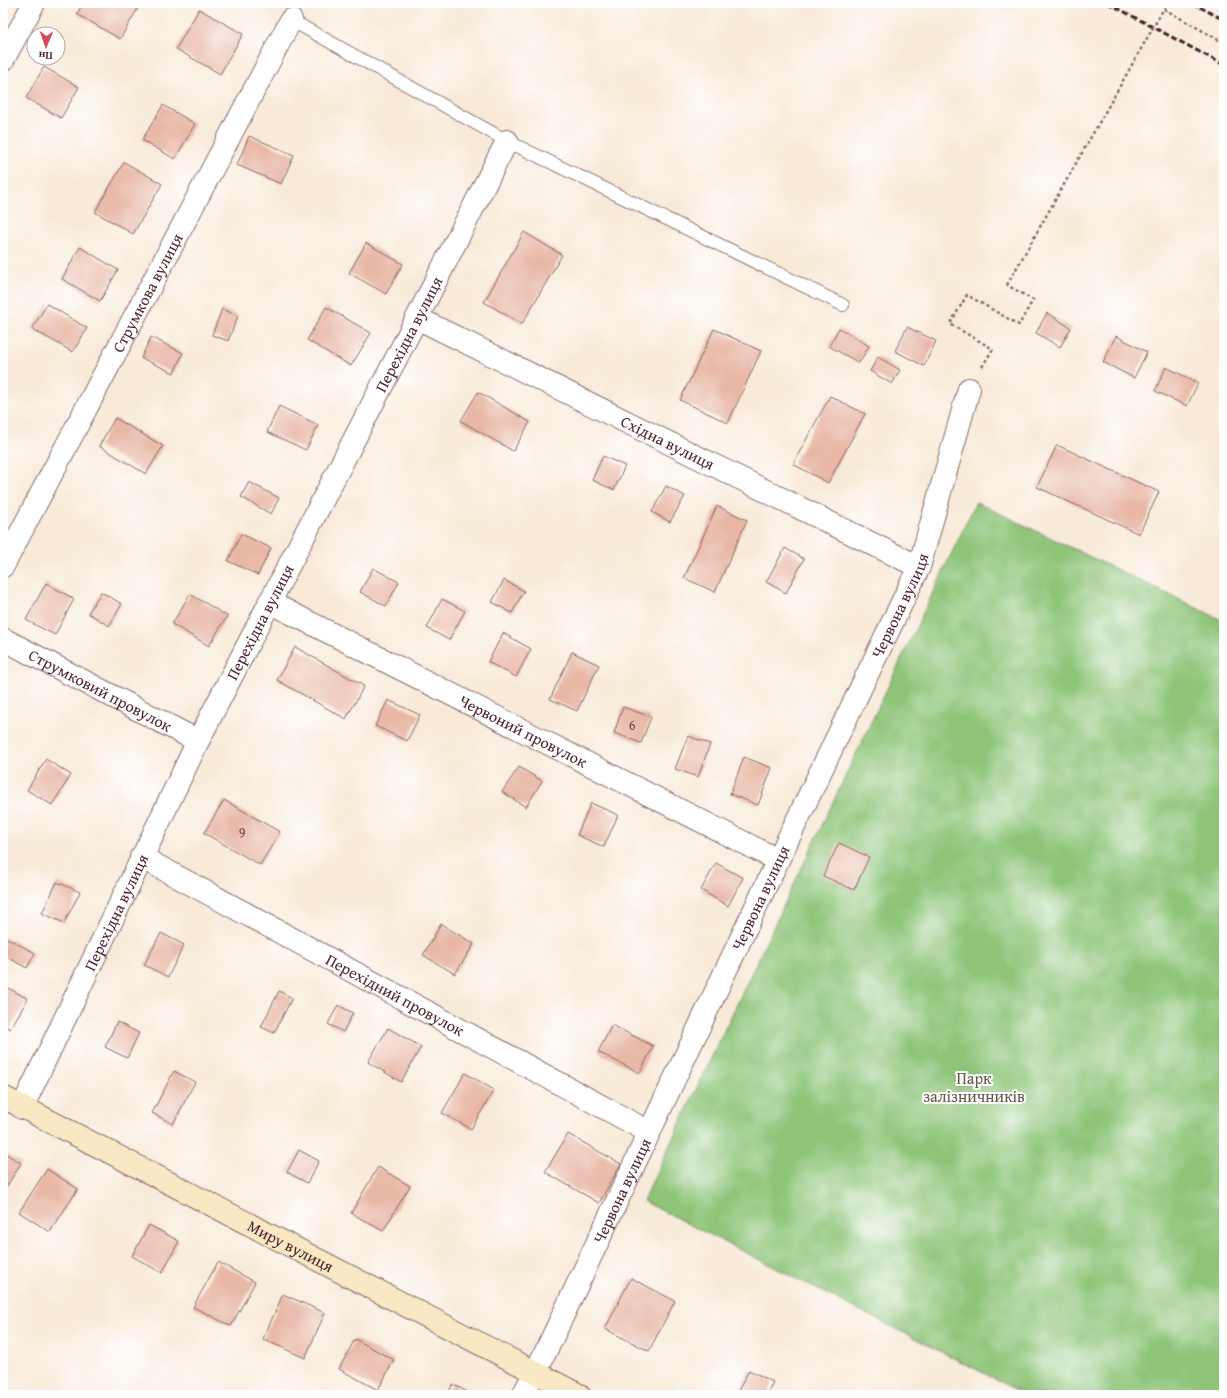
<svg xmlns="http://www.w3.org/2000/svg" width="1227" height="1398" viewBox="0 0 1227 1398" font-family="'Gentium Book Plus',serif">
  <style>
    .green { fill: #8dc478; stroke: #6c7252 }
    .building { fill: #e8b7a6 }
    .lines { fill: none; stroke-linecap: round; stroke-linejoin: round }
    .service-casing { stroke: #876668; stroke-width: 14 }
    .minor-casing { stroke: #876668; stroke-width: 24 }
    .secondary-casing { stroke: #876668; stroke-width: 24 }
    .path { stroke: #876668; stroke-width: 2.5; stroke-dasharray: 3 3; stroke-linecap: butt }
    .service { stroke: #fff; stroke-width: 12 }
    .minor { stroke: #fff; stroke-width: 22 }
    .secondary { stroke: #f8e8c3; stroke-width: 22 }
    .rail { stroke: #4a1f2b; stroke-width: 3; stroke-dasharray: 6 3; stroke-linecap: butt }
    .path-bridge { stroke: #876668; stroke-width: 2.5; stroke-dasharray: 3 3; stroke-linecap: butt }
    .labels { text-anchor: middle; stroke-width: 4; stroke-linejoin: round; paint-order: stroke }
    .number-label { font-size: 14px; fill: #72454a }
    .street-label { font-size: 16px; fill: #4a1f2b; stroke: #fff }
    .park-label { font-size: 16px; fill: #615946; stroke: #fff }
  </style>
  <rect width="100%" height="100%" fill="#fff"/>
  <filter id="ink" filterUnits="userSpaceOnUse"><feTurbulence type="fractalNoise" baseFrequency=".025" numOctaves="2"/><feDisplacementMap in="SourceGraphic" scale="8" xChannelSelector="R" yChannelSelector="G"/><feConvolveMatrix kernelMatrix="1 2 1 2 8 2 1 2 1" color-interpolation-filters="sRGB"/></filter>
  <filter id="wash" filterUnits="userSpaceOnUse"><feTurbulence type="fractalNoise" baseFrequency=".012" numOctaves="4" result="noise"/><feDisplacementMap in="SourceGraphic" scale="16" xChannelSelector="R" yChannelSelector="G"/><feGaussianBlur stdDeviation="0.9" result="paint"/><feColorMatrix in="noise" values="0 0 0 0 0 0 0 0 0 0 0 0 0 0 0 0 0 1.4 0 .05"/><feComposite in="paint" operator="in"/></filter>
  <g filter="url(#wash)">
    <rect width="100%" height="100%" fill="#f8ead9"/>
    <!-- green -->
    <polygon class="green" points="976,502 1224,621 1224,1395 1027,1395 643,1201"/>
    <g id="blocks">
      <!-- building -->
      <g class="building">
        <polygon points="83,3 141,3 120,39 77,14"/>
        <polygon points="199,9 243,34 220,74 176,49"/>
        <polygon points="44,67 79,87 61,118 26,98"/>
        <polygon points="163,105 195,124 175,159 142,140"/>
        <polygon points="249,136 294,155 281,184 237,165"/>
        <polygon points="124,162 162,184 133,234 95,212"/>
        <polygon points="524,232 562,255 522,324 484,302"/>
        <polygon points="366,243 403,264 386,294 349,273"/>
        <polygon points="80,247 118,270 100,301 62,279"/>
        <polygon points="47,304 87,328 73,352 32,329"/>
        <polygon points="326,307 371,333 351,366 307,340"/>
        <polygon points="222,309 238,316 228,341 212,335"/>
        <polygon points="1047,313 1071,328 1060,347 1036,333"/>
        <polygon points="907,327 936,341 924,366 895,351"/>
        <polygon points="839,328 869,346 859,363 829,346"/>
        <polygon points="714,329 761,351 728,423 680,400"/>
        <polygon points="1116,336 1147,352 1134,378 1103,362"/>
        <polygon points="151,337 183,353 174,373 141,358"/>
        <polygon points="878,357 900,370 892,384 870,371"/>
        <polygon points="1166,367 1198,383 1187,406 1155,391"/>
        <polygon points="478,392 530,422 513,451 461,421"/>
        <polygon points="830,396 865,414 828,483 793,464"/>
        <polygon points="279,406 318,425 306,450 267,432"/>
        <polygon points="115,418 163,446 146,474 99,446"/>
        <polygon points="1057,445 1159,492 1139,534 1037,487"/>
        <polygon points="603,456 625,466 614,490 592,480"/>
        <polygon points="249,482 279,498 271,514 241,497"/>
        <polygon points="666,486 685,496 670,522 652,512"/>
        <polygon points="717,506 747,520 715,592 684,578"/>
        <polygon points="241,534 271,548 258,575 228,561"/>
        <polygon points="785,548 804,559 786,593 766,582"/>
        <polygon points="373,568 399,582 386,606 360,592"/>
        <polygon points="504,580 524,591 512,613 492,602"/>
        <polygon points="46,583 74,599 55,635 26,620"/>
        <polygon points="101,592 122,604 109,626 88,613"/>
        <polygon points="190,594 227,616 209,646 172,624"/>
        <polygon points="442,599 465,611 449,640 427,628"/>
        <polygon points="503,633 531,649 516,677 488,662"/>
        <polygon points="295,647 364,686 346,719 277,680"/>
        <polygon points="572,652 599,665 577,711 550,699"/>
        <polygon points="388,700 420,715 407,741 375,726"/>
        <polygon points="623,707 651,717 641,743 614,733"/>
        <polygon points="688,736 710,744 698,777 675,769"/>
        <polygon points="744,757 772,768 758,805 730,794"/>
        <polygon points="46,759 71,775 52,805 27,790"/>
        <polygon points="519,767 542,781 526,807 502,792"/>
        <polygon points="224,800 280,832 260,865 204,833"/>
        <polygon points="591,803 618,815 604,847 577,835"/>
        <polygon points="839,843 869,857 854,890 823,876"/>
        <polygon points="716,863 743,878 728,906 701,890"/>
        <polygon points="57,882 80,892 64,923 42,913"/>
        <polygon points="441,924 474,944 455,974 423,955"/>
        <polygon points="161,933 184,945 168,977 144,965"/>
        <polygon points="5,937 35,953 27,968 3,955 3,940"/>
        <polygon points="3,985 28,999 10,1029 3,1025"/>
        <polygon points="279,991 292,998 274,1033 261,1027"/>
        <polygon points="338,1005 353,1013 343,1032 328,1024"/>
        <polygon points="117,1022 139,1033 127,1058 105,1047"/>
        <polygon points="612,1025 653,1046 640,1073 598,1052"/>
        <polygon points="388,1028 421,1047 401,1082 368,1062"/>
        <polygon points="174,1071 195,1082 173,1124 152,1113"/>
        <polygon points="465,1073 494,1090 471,1129 442,1113"/>
        <polygon points="568,1134 621,1164 599,1203 545,1172"/>
        <polygon points="299,1150 319,1161 307,1183 287,1172"/>
        <polygon points="3,1152 21,1163 7,1186 3,1184"/>
        <polygon points="378,1167 410,1186 383,1231 351,1213"/>
        <polygon points="47,1169 78,1189 50,1232 19,1212"/>
        <polygon points="149,1225 179,1241 162,1273 132,1256"/>
        <polygon points="218,1262 255,1282 231,1326 193,1307"/>
        <polygon points="631,1278 675,1301 649,1351 605,1329"/>
        <polygon points="283,1294 325,1313 305,1358 263,1339"/>
        <polygon points="355,1339 394,1360 378,1390 339,1369"/>
        <polygon points="749,1370 773,1382 767,1395 736,1395"/>
        <polygon points="453,1384 473,1395 447,1395"/>
      </g>
    </g>
  </g>
  <g filter="url(#ink)">
    <use href="#blocks" fill-opacity="0" stroke="#876668" stroke-width="1"/>
    <g class="lines">
      <defs>
        <polyline id="service" points="291,20 507,141 843,305"/>
        <g id="minor">
          <polyline points="3,60 34,3"/>
          <path id="s1" d="M 417,318 L 919,567"/>
          <path id="s2" d="M 3,566 L 291,20"/>
          <path id="s3" d="M 269,602 L 778,860"/>
          <path id="s4" d="M 3,639 L 198,741"/>
          <path id="s5" d="M 141,857 L 649,1132"/>
          <path id="s6" d="M 22,1108 L 198,741 L 417,318 L 507,141"/>
          <path id="s7" d="M 523,1395 L 546,1351 L 778,860 L 919,567 L 969,389"/>
        </g>
        <g id="secondary">
          <path id="s8" d="M 3,1097 L 579,1395"/>
        </g>
      </defs>
      <!-- service casing -->
      <use href="#service" class="service-casing"/>
      <!-- minor casing -->
      <use href="#minor" class="minor-casing"/>
      <!-- secondary casing -->
      <use href="#secondary" class="secondary-casing"/>
      <!-- path -->
      <g class="path">
        <polyline points="1164,9 1224,43"/>
        <polyline points="982,367 993,349 950,324 967,295 1019,325 1033,300 1007,285"/>
      </g>
      <!-- service -->
      <use href="#service" class="service"/>
      <!-- minor -->
      <use href="#minor" class="minor"/>
      <!-- secondary -->
      <use href="#secondary" class="secondary"/>
      <!-- rail -->
      <g class="rail">
        <polyline points="1108,3 1224,65"/>
        <polyline points="1192,3 1224,20"/>
      </g>
      <!-- path-bridge -->
      <polyline class="path-bridge" points="1007,285 1167,3"/>
    </g>
  </g>
  <g class="labels">
    <!-- number labels -->
    <g class="number-label">
      <text x="632" y="730">6</text>
      <text x="242" y="837">9</text>
    </g>
    <!-- street labels -->
    <g class="street-label">
      <text dy="6" stroke="none"><textPath href="#s2" startOffset="309">Струмкова вулиця</textPath></text>
      <text dy="6" stroke="none"><textPath href="#s6" startOffset="865">Перехідна вулиця</textPath></text>
      <text dy="6" stroke="none"><textPath href="#s1" startOffset="280">Східна вулиця</textPath></text>
      <text dy="6" stroke="none"><textPath href="#s7" startOffset="875">Червона вулиця</textPath></text>
      <text dy="6" stroke="none"><textPath href="#s6" startOffset="541">Перехідна вулиця</textPath></text>
      <text dy="6" stroke="none"><textPath href="#s4" startOffset="110">Струмковий провулок</textPath></text>
      <text dy="6" stroke="none"><textPath href="#s3" startOffset="285">Червоний провулок</textPath></text>
      <text dy="6" stroke="none"><textPath href="#s7" startOffset="551">Червона вулиця</textPath></text>
      <text dy="6" stroke="none"><textPath href="#s6" startOffset="217">Перехідна вулиця</textPath></text>
      <text dy="6" stroke="none"><textPath href="#s5" startOffset="289">Перехідний провулок</textPath></text>
      <text dy="6" stroke="none"><textPath href="#s7" startOffset="227">Червона вулиця</textPath></text>
      <text dy="6" stroke="none"><textPath href="#s8" startOffset="324">Миру вулиця</textPath></text>
    </g>
    <!-- park labels -->
    <g class="park-label">
      <text x="974" y="1084">Парк<tspan x="974" dy="18">залізничників</tspan></text>
    </g>
  </g>
  <!-- margin -->
  <rect width="1227" height="1398" fill="none" stroke="#fff" stroke-width="16"/>
  <!-- north arrow -->
  <g transform="translate(46 46) rotate(182)"><circle r="19" fill="#ffffff" stroke="#b7a5aa"/>
  <path d="M0-3L7 15L0 10L-7 15Z" fill="#d1495b"/>
  <text y="-6" font-size="11" font-weight="bold" text-anchor="middle" fill="#4a1f2b">Пн</text>
  </g>
</svg>
